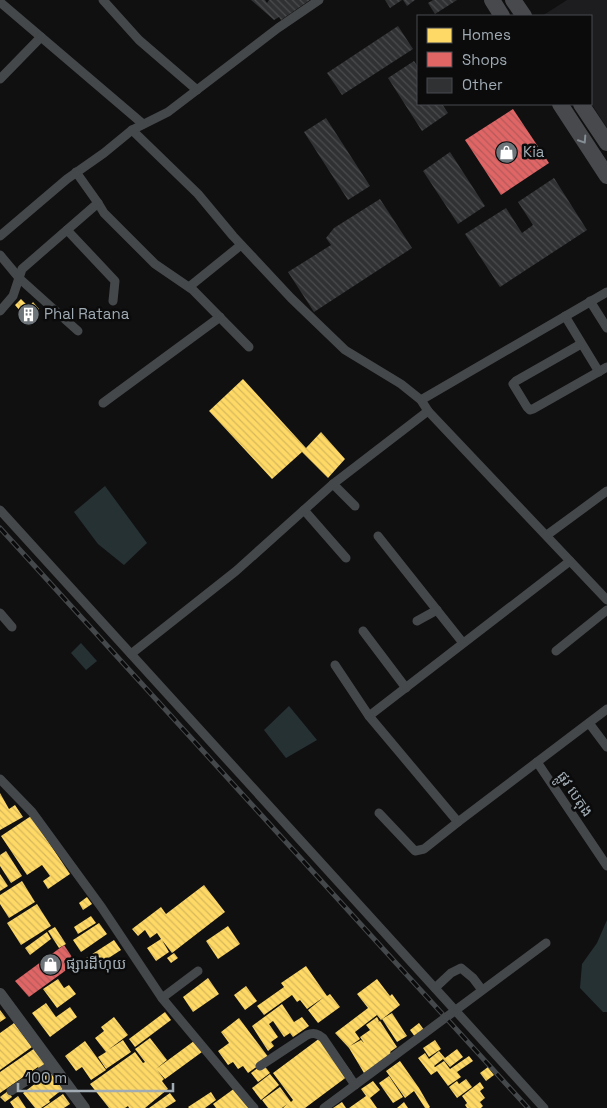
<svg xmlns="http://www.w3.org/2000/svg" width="607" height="1108" viewBox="0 0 607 1108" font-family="'Space Grotesk','Noto Sans Khmer',sans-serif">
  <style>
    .built { fill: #1d1d1f }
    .water { fill: #263134 }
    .homes { fill: url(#homes-back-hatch) }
    .shops { fill: url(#shops-back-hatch) }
    .building { fill: url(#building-back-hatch) }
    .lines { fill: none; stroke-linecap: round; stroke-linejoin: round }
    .street { stroke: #45484a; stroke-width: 9 }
    .secondary { stroke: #484b4e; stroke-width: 12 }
    .highway { stroke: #47494c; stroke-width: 16 }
    .rail-casing { stroke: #45484a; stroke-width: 5 }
    .rail { stroke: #0b0b0c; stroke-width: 3; stroke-dasharray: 9; stroke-linecap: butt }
    .oneway { stroke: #858e94 }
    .labels { text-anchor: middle; stroke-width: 5; stroke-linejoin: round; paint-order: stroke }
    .poi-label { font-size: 15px; fill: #a0abb3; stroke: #0b0b0c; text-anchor: start }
    .street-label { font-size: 15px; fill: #a0abb3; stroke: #0b0b0c }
  </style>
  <defs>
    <pattern id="homes-back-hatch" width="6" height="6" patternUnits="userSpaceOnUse" patternTransform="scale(1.25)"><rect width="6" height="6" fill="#ffd966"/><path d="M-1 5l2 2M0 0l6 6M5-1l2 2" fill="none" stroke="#d6b85c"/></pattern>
    <pattern id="shops-back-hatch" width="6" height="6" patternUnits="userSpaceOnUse" patternTransform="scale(1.25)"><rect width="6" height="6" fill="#e06666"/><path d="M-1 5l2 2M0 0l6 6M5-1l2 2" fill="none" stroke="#b4595a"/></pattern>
    <pattern id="building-back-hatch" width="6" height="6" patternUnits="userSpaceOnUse" patternTransform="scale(1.25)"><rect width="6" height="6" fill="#303133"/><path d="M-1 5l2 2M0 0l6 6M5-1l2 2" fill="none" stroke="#4b4c4e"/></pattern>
  </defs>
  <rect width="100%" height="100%" fill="#101011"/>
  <!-- built -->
  <polygon class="built" points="567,0 607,0 607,128 591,103 591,16 542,16"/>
  <!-- water -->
  <g class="water">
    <polygon points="105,486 147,543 124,565 98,544 74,512"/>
    <polygon points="81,643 97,661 86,670 71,653"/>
    <polygon points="289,706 317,740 286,758 264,730"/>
    <polygon points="607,920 607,1012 603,1012 580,988 582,964 597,943"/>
  </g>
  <!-- homes -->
  <g class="homes">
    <polygon points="21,299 29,307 33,302 39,309 27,319 15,305"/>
    <polygon points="243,379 306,448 321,432 345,459 328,478 302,452 272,479 209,411"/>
    <polygon points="0,793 9,809 15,805 23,817 0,830"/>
    <polygon points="31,816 70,874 48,889 43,881 50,876 42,865 27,875 1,836"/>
    <polygon points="6,851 22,876 11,883 0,866 0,855"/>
    <polygon points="0,874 8,886 0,891"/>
    <polygon points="22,881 35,902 9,918 0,904 0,895"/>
    <polygon points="204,885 225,912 172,953 162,940 169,952 156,961 147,948 161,939 157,933 150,938 145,930 138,936 132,929 161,907 166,914"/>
    <polygon points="87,897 92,904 83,910 79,903"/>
    <polygon points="37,904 51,926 21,945 7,923"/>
    <polygon points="91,916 96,923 78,934 74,927"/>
    <polygon points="99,923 107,934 81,952 73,940"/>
    <polygon points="228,926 240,944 218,959 206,941"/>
    <polygon points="55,927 66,944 59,948 48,931"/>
    <polygon points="47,932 51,939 30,955 25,948"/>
    <polygon points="114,940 121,950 90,970 83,960"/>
    <polygon points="174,953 178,958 171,963 167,958"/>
    <polygon points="306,966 327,996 330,994 340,1007 318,1023 308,1010 324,997 307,1009 300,1000 297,1002 292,995 264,1015 257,1006 284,987 281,983"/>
    <polygon points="208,978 219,994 193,1012 183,997"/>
    <polygon points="58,979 64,988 69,985 76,994 57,1008 43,989"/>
    <polygon points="377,979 390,996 392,994 400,1005 381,1020 377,1015 355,1032 360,1039 350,1046 361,1040 364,1043 360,1037 370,1030 366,1025 377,1017 379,1021 378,1022 380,1021 397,1047 390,1052 392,1055 364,1073 349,1048 335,1033 368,1008 357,994"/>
    <polygon points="246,986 257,1001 245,1010 234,995"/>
    <polygon points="46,1003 56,1017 70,1007 77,1017 50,1037 32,1013"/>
    <polygon points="282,1004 294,1022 302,1017 309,1026 293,1037 290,1033 284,1037 273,1021 269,1024 278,1037 271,1042 274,1046 268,1051 252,1026"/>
    <polygon points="0,1010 6,1018 0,1022"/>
    <polygon points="165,1012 171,1020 135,1047 129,1039"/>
    <polygon points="392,1013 407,1036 397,1042 382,1019"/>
    <polygon points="114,1017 128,1035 108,1050 123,1040 131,1052 106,1069 98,1057 106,1052 95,1038 104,1031 101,1027"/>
    <polygon points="239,1018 269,1058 248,1073 243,1066 238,1069 233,1062 228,1065 218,1051 229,1043 221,1032"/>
    <polygon points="14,1023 32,1047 0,1070 0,1033"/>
    <polygon points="419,1023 427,1034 418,1041 410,1030"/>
    <polygon points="324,1035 352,1073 305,1108 283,1108 287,1104 282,1108 268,1108 262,1100 280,1087 291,1102 293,1100 273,1073"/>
    <polygon points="150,1038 167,1060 156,1069 194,1041 202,1052 165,1079 157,1070 164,1079 162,1081 168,1089 145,1108 129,1108 128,1106 125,1108 109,1108 90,1084 135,1052 143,1063 145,1062 135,1049"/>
    <polygon points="435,1040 441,1049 429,1057 423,1048"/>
    <polygon points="85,1041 106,1070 91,1080 82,1067 76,1071 65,1056"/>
    <polygon points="35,1048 47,1065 40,1070 38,1067 0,1093 0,1072"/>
    <polygon points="457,1049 463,1057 450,1067 443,1059 434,1066 435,1067 444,1061 450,1069 469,1056 473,1061 457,1072 461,1077 448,1086 437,1071 431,1075 418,1058 425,1053 429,1059 439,1051 445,1058"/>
    <polygon points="400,1061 419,1088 430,1107 429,1108 425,1108 414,1091 405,1098 386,1071"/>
    <polygon points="263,1064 270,1073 258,1082 251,1073"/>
    <polygon points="488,1067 494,1075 486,1081 480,1073"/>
    <polygon points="50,1072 63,1089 49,1100 50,1102 41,1108 35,1108 23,1093"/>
    <polygon points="270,1074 279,1085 261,1100 252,1088"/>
    <polygon points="389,1076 403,1097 393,1103 379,1083"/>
    <polygon points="466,1079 472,1087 457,1098 449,1087 457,1081 459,1084"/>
    <polygon points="373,1081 380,1090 370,1098 377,1108 349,1108 366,1096 361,1089"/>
    <polygon points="480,1082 484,1088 480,1091 485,1098 480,1102 483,1106 481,1108 467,1108 465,1105 467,1103 462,1096"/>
    <polygon points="235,1088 250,1108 216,1108 213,1104"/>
    <polygon points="8,1091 12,1097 5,1102 0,1097"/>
    <polygon points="211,1092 216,1100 205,1108 189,1108 188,1107"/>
    <polygon points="170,1093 176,1101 165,1108 149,1108"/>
    <polygon points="63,1094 70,1104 64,1108 43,1108"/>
    <polygon points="18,1096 26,1108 14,1108 10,1102"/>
    <polygon points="342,1102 346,1108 333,1108"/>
    <polygon points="404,1102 408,1108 397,1108"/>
  </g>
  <!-- shops -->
  <g class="shops">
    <polygon points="513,109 549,163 501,195 465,140"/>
    <polygon points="64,945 76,963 29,997 15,981"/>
  </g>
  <!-- building -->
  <g class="building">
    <polygon points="251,0 265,0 267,3 269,0 310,0 281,20 279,17 274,20"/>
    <polygon points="385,0 402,0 390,8"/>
    <polygon points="403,0 415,0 407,6"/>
    <polygon points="433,0 457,0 435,14 428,3"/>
    <polygon points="398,26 413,49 342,95 327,73"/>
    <polygon points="414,61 418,67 418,104 442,104 448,113 422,131 388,78"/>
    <polygon points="326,118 370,186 348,200 304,132"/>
    <polygon points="450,152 485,206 458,224 423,171"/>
    <polygon points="554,178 587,230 500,287 465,234 506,208 522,233 533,225 518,202"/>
    <polygon points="380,199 412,248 314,312 288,272 331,245 326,238 334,228"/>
  </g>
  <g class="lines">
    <!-- street -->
    <g class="street">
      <polyline points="103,0 139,40 197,90"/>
      <polyline points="0,2 143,124"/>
      <polyline points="0,79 41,37"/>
      <polyline points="132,130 198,194 233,236 291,298 345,350 401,384 421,400 428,411 607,600"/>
      <polyline points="76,172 98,203 104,213 155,264 193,290 249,347"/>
      <polyline points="67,230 115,281 113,301"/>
      <polyline points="0,236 67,179 104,153 132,130 168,112 278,28 319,0"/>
      <polyline points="0,255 20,279 78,331"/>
      <polyline points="189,287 241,245"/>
      <polyline points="590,301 607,328"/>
      <polyline points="0,311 13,296 22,269 98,203"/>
      <polyline points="565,316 599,372"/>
      <polyline points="581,344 516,381 513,384 527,407 530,410 533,409 607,367"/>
      <polyline points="421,400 607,292"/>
      <polyline points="103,403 220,317"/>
      <polyline points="333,484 355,506"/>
      <polyline points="0,510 544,1108"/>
      <polyline points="304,510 346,558"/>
      <polyline points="547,535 607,491"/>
      <polyline points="378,536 463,643"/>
      <polyline points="570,561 369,716 458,822 607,709"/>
      <polyline points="0,613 12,627"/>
      <polyline points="417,621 437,610"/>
      <polyline points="363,631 406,688"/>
      <polyline points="556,651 607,610"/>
      <polyline points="131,654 236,571 333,484 428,411"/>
      <polyline points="335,665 369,716"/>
      <polyline points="589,723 607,747"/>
      <polyline points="537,762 607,866"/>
      <polyline points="0,779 32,812 102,908 162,998 254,1108"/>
      <polyline points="379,813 415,851 424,849 458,822"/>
      <polyline points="435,988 451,973 461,968 473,978 482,990"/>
      <polyline points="162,998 198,971"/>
      <path d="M 260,1066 L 307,1035 C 314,1032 318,1034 323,1038 L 355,1085"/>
      <polyline points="11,1091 51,1065"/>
      <polyline points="324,1108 546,943"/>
    </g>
    <!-- secondary -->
    <polyline class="secondary" points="0,994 84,1108"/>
    <!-- highway -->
    <g class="highway">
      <polyline points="492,0 502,16"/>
      <polyline points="513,0 524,16"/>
      <polyline points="560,104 607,176"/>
      <polyline points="581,104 607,143"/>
    </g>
    <defs>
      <polyline id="rail" points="0,528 528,1108"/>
    </defs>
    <!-- rail casing -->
    <use href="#rail" class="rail-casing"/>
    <!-- rail -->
    <use href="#rail" class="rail"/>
  </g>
  <!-- one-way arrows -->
  <defs><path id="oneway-chevron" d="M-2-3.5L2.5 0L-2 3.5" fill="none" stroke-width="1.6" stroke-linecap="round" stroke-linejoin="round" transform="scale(1.25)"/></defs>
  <use class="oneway" href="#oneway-chevron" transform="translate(583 140) rotate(57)"/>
  <!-- icons -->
  <defs>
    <symbol id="shop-disc" viewBox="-11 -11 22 22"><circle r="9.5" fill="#6e757a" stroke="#0b0b0c"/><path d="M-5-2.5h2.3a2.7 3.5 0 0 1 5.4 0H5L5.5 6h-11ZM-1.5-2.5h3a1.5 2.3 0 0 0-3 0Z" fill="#fff"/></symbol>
    <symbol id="building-disc" viewBox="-11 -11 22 22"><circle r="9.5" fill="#6e757a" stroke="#0b0b0c"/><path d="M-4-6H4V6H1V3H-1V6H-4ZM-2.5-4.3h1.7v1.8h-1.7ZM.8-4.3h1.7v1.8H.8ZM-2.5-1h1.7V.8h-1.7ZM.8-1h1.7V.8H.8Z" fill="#fff"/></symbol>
  </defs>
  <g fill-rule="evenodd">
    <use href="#shop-disc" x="494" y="140" width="25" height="25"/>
    <use href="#building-disc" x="16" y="302" width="25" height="25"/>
    <use href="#shop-disc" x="38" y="952" width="25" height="25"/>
  </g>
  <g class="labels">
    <!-- poi labels -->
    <g class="poi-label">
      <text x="523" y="157">Kia</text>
      <text x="44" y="319">Phal Ratana</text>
      <text x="66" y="969">ផ្សារដីហុយ</text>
    </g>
    <!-- street labels -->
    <g class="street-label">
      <text transform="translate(575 794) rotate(56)" y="5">ផ្លូវ បេតុង</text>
    </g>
  </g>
  <!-- legend -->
  <rect x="417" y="15" width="175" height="90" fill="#0b0b0c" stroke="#474b4f"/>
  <rect x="427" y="28" width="25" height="15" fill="#ffd966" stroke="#474b4f"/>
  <text x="462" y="40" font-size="15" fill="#a0abb3">Homes</text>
  <rect x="427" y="52" width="25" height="15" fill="#e06666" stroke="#474b4f"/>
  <text x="462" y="65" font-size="15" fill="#a0abb3">Shops</text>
  <rect x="427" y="78" width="25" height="15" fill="#303133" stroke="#474b4f"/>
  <text x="462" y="90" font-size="15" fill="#a0abb3">Other</text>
  <!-- scale -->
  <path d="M18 1083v8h155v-8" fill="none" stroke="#a0abb3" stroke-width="2.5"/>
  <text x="25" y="1083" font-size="15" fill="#a0abb3" stroke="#0b0b0c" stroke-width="4" paint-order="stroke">100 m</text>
</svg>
